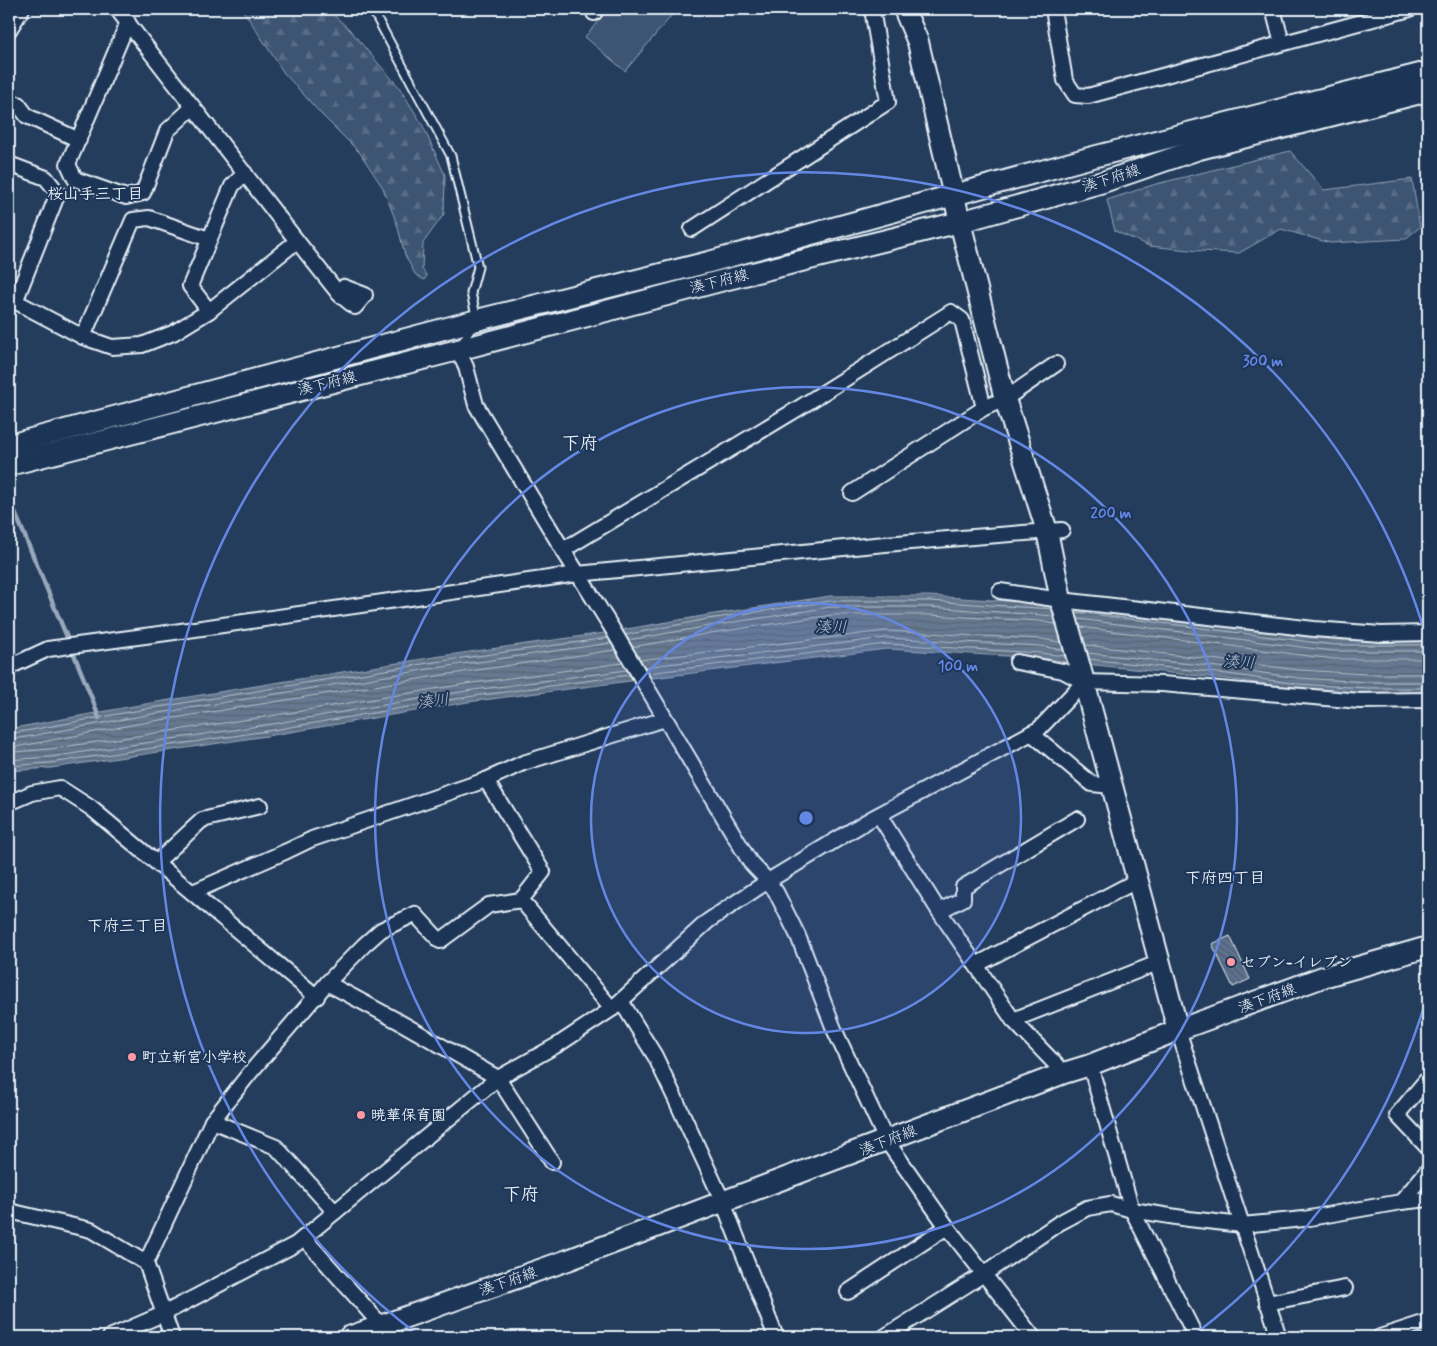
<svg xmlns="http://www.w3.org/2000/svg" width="1437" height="1346" viewBox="0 0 1437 1346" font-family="Mynerve,'Klee One',sans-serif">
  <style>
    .green { fill: #3e5472; stroke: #93a2b5 }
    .forest { fill: url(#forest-firs); stroke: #93a2b5 }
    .water { fill: url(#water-rules); stroke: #99a8ba }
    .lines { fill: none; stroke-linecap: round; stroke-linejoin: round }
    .shore { stroke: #b4c1ce; stroke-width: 1 }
    .stream { stroke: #99a8ba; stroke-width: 4.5 }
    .building { fill: url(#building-back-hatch); stroke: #e8f1f8 }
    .lane-casing { stroke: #e8f1f8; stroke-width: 11 }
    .street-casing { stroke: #e8f1f8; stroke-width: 18 }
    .secondary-casing { stroke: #e8f1f8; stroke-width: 24 }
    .lane { stroke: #1d3557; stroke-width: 7 }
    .street { stroke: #1d3557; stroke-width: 14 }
    .secondary { stroke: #1d3557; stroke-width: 20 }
    .ring { fill: none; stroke: #6487e3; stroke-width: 2.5 }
    .poi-dot { fill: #ff9aa2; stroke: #1d3557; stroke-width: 2 }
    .labels { text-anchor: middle; stroke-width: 4; stroke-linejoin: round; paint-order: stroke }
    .street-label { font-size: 15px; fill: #e8f1f8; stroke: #1d3557 }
    .poi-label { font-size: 15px; font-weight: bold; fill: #e8f1f8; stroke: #1d3557; text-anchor: start }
    .neighbourhood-label { font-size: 16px; font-weight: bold; fill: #e8f1f8; stroke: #1d3557 }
    .water-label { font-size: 16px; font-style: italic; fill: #b4c1ce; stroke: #1d3557 }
    .quarter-label { font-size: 18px; font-weight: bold; fill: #e8f1f8; stroke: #1d3557 }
    .centre { fill: #6487e3; stroke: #1d3557; stroke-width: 2.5 }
    .ring-label { font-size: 15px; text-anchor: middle; font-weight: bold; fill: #6487e3; stroke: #1d3557; stroke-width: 4; stroke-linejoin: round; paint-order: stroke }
  </style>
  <defs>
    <pattern id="forest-firs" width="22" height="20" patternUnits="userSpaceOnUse" patternTransform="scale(1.25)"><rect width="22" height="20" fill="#3e5472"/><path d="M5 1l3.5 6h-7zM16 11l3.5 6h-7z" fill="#5a6d87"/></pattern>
    <pattern id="water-rules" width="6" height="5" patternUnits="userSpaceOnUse" patternTransform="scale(1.25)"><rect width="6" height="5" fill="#657890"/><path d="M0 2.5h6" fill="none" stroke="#576270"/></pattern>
    <pattern id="building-back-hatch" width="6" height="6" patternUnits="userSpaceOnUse" patternTransform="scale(1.25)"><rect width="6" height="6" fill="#536782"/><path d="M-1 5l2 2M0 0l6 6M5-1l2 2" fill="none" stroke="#6c7d94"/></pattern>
  </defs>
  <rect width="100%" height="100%" fill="#253d5d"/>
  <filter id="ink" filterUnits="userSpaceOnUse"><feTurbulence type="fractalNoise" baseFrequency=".02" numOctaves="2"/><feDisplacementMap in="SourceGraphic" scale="10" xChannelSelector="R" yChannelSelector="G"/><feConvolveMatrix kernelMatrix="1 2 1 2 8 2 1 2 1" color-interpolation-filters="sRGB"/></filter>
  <g filter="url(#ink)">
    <!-- green -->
    <polygon class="green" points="608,9 677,9 625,71 585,37"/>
    <!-- forest -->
    <g class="forest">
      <polygon points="241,9 327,9 349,29 378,63 399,87 422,124 445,175 444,214 423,243 422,269 427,276 424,280 415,274 405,255 397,224 383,188 360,153 322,115 284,73 247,16"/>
      <polygon points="1290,151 1324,190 1412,179 1420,227 1405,239 1330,243 1281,229 1239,253 1200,251 1149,246 1115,231 1107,200 1156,184"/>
    </g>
    <!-- water -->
    <polygon class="water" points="830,596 929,596 1041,603 1335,640 1428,640 1428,693 1367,693 1297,689 1227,679 1095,665 1040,658 887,649 653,678 468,702 267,736 51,768 9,771 9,729 139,705 441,656 604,633 708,615"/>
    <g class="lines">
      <!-- shore -->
      <g class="shore">
        <polyline points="1076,612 1334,645 1428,645"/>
        <polyline points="1078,619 1333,651 1428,651"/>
        <polyline points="1080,627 1333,659 1428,659"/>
        <polyline points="625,635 708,619 831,601 929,601 1052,609"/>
        <polyline points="628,640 710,626 831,607 929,607 1054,616"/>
        <polyline points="1085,645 1229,661 1299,670 1367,674 1428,674"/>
        <polyline points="633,647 711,633 832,615 929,615 1039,621 1056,624"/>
        <polyline points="615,650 443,675 142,723 16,747 14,750 16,752 49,749 264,717 465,684 623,663"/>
        <polyline points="1088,653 1228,668 1298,678 1367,682 1428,682"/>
        <polyline points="1089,659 1228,674 1297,684 1367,688 1428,688"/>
        <polyline points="640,660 886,631 1040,639 1061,642"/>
        <polyline points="644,667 886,638 1040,646 1063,650"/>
        <polyline points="648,673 887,644 1040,653 1065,656"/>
        <polyline points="9,734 140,710 441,661 608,638"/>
        <polyline points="9,740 141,716 442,667 611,643"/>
        <polyline points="9,760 50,757 266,725 466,691 627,670"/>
        <polyline points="9,766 50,763 267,731 467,697 630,675"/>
      </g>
      <!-- stream -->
      <g class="stream">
        <polyline points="9,498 69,642"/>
        <polyline points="73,652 93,701 99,718"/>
      </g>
    </g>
    <!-- building -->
    <polygon class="building" points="1230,936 1250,979 1233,987 1212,944"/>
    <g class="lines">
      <defs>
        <polyline id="lane" points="372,9 451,156 478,267 471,293 477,320 461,344"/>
        <g id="street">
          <polyline points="1053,9 1065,80 1075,95 1088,96 1410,9"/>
          <polyline points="1273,9 1282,43"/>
          <polyline points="594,13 597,9"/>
          <polyline points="128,22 68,164 75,179 126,197 143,193 167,131 193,107"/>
          <polyline points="9,30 22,9"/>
          <polyline points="18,104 27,116 79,140"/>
          <polyline points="9,164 46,178 58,193 15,302"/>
          <polyline points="692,229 888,102 872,9"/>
          <polyline points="297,241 339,294 355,307 365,295 344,287 339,294"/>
          <polyline points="9,298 83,337 112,347 142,345 173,333 209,311 297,241 117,9"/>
          <polyline points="209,311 190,286 232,186 245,173"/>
          <polyline points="83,337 133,220 149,218 209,239"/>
          <polyline points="458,350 466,367 476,405 563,550 610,625 750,862 768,881 776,892 798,936 834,1029 886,1140 947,1227 1033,1337"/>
          <polyline points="852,493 984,408 1005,399 1056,364"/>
          <polyline points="563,550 799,408 951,312 962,320 984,408"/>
          <polyline points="1000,591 1061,600 1314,629 1381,634 1428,633"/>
          <polyline points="1017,662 1063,671 1084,682 1162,684 1360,701 1428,700"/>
          <polyline points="9,667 48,649 167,633 577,574 885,544 1062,530"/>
          <polyline points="1031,733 1092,784 1112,786"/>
          <polyline points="486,780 543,872 521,900"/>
          <polyline points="9,803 32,793 60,788 91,808 317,997"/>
          <polyline points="879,815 939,911"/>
          <polyline points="1077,819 963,887 963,899 939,911 976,965 1138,880"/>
          <polyline points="157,862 202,820 260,806"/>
          <polyline points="193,892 287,851 312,839 486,780 523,763 665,719"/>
          <polyline points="976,965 1013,1020 1160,962"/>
          <polyline points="327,983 396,1020 498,1078 552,1162"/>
          <polyline points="621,1001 655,1056 675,1098 723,1202 776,1337"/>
          <polyline points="1013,1020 1064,1073"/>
          <polyline points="1178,1030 1279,1337"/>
          <polyline points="1090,1065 1132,1210 1196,1337"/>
          <polyline points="1428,1078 1397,1115 1428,1148"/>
          <polyline points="212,1121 276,1147 335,1212"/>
          <polyline points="1401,1202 1428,1170"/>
          <polyline points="9,1211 91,1230 146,1263 172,1337"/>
          <polyline points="304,1238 382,1326 391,1337"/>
          <polyline points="146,1263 212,1121 249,1074 327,983 364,945 381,930 415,914 440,941 489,905 521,900 612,1009"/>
          <polyline points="848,1292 947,1227"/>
          <polyline points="1267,1303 1345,1288"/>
          <polyline points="110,1337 163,1314 296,1244 498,1078 559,1044 612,1009 708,921 768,881 869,820 1039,729 1084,682"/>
          <polyline points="884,1337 984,1274 1059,1223 1087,1208 1111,1204 1132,1210 1189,1219 1242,1225 1304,1219 1401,1202 1428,1199"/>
          <polyline points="1380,1337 1420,1324 1428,1328"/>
        </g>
        <g id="secondary">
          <polyline points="904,9 918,42 960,222 1005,399 1047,531 1061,600 1084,682 1178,1030"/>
          <polyline points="9,445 477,320 709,262 1089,158 1428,72"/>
          <polyline points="9,465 458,350 724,280 960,222 1103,182 1199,149 1428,91"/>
          <polyline points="349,1337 568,1260 1064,1073 1090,1065 1178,1030 1323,977 1428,947"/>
        </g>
      </defs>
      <!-- lane casing -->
      <use href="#lane" class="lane-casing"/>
      <!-- street casing -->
      <use href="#street" class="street-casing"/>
      <!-- secondary casing -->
      <use href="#secondary" class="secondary-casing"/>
      <!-- lane -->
      <use href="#lane" class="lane"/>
      <!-- street -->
      <use href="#street" class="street"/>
      <!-- secondary -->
      <use href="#secondary" class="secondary"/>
    </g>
  </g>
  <!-- distance rings -->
  <circle cx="806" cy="818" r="215" fill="#6487e3" fill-opacity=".12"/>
  <g class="ring">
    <circle cx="806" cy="818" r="215"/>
    <circle cx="806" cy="818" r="431"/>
    <path d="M1427 996A646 646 0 0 1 1195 1334M417 1334A646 646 0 1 1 1427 640"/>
  </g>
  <!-- markers -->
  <g class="poi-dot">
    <circle cx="1231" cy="962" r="5"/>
    <circle cx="132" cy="1057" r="5"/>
    <circle cx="361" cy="1115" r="5"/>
  </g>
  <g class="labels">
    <!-- street labels -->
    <g class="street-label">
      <text transform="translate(1111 178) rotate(-18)" y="5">湊下府線</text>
      <text transform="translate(719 281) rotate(-14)" y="5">湊下府線</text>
      <text transform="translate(327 383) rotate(-14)" y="5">湊下府線</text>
      <text transform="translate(1267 998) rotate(-20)" y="5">湊下府線</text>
      <text transform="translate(888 1140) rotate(-21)" y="5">湊下府線</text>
      <text transform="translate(508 1281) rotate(-19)" y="5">湊下府線</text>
    </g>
    <!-- poi labels -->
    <g class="poi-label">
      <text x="1241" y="967">セブン-イレブン</text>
      <text x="142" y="1062">町立新宮小学校</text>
      <text x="371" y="1120">暁華保育園</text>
    </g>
    <!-- neighbourhood labels -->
    <g class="neighbourhood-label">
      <text x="95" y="199">桜山手三丁目</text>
      <text x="1225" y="883">下府四丁目</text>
      <text x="127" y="931">下府三丁目</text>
    </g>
    <!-- water labels -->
    <g class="water-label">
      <text x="831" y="632">湊川</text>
      <text transform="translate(1239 661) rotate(3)" y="6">湊川</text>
      <text transform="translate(433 700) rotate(-7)" y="6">湊川</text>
    </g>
    <!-- quarter labels -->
    <g class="quarter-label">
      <text x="580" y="449">下府</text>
      <text x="521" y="1200">下府</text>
    </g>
  </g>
  <circle cx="806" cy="818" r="8" class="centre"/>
  <g class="ring-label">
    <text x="1263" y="366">300 m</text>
    <text x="1111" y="518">200 m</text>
    <text x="958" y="671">100 m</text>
  </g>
  <!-- margin -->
  <rect width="1437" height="1346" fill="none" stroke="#1d3557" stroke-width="30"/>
  <rect x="15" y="15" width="1407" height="1316" fill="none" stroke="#e8f1f8" stroke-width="2" filter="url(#ink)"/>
</svg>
